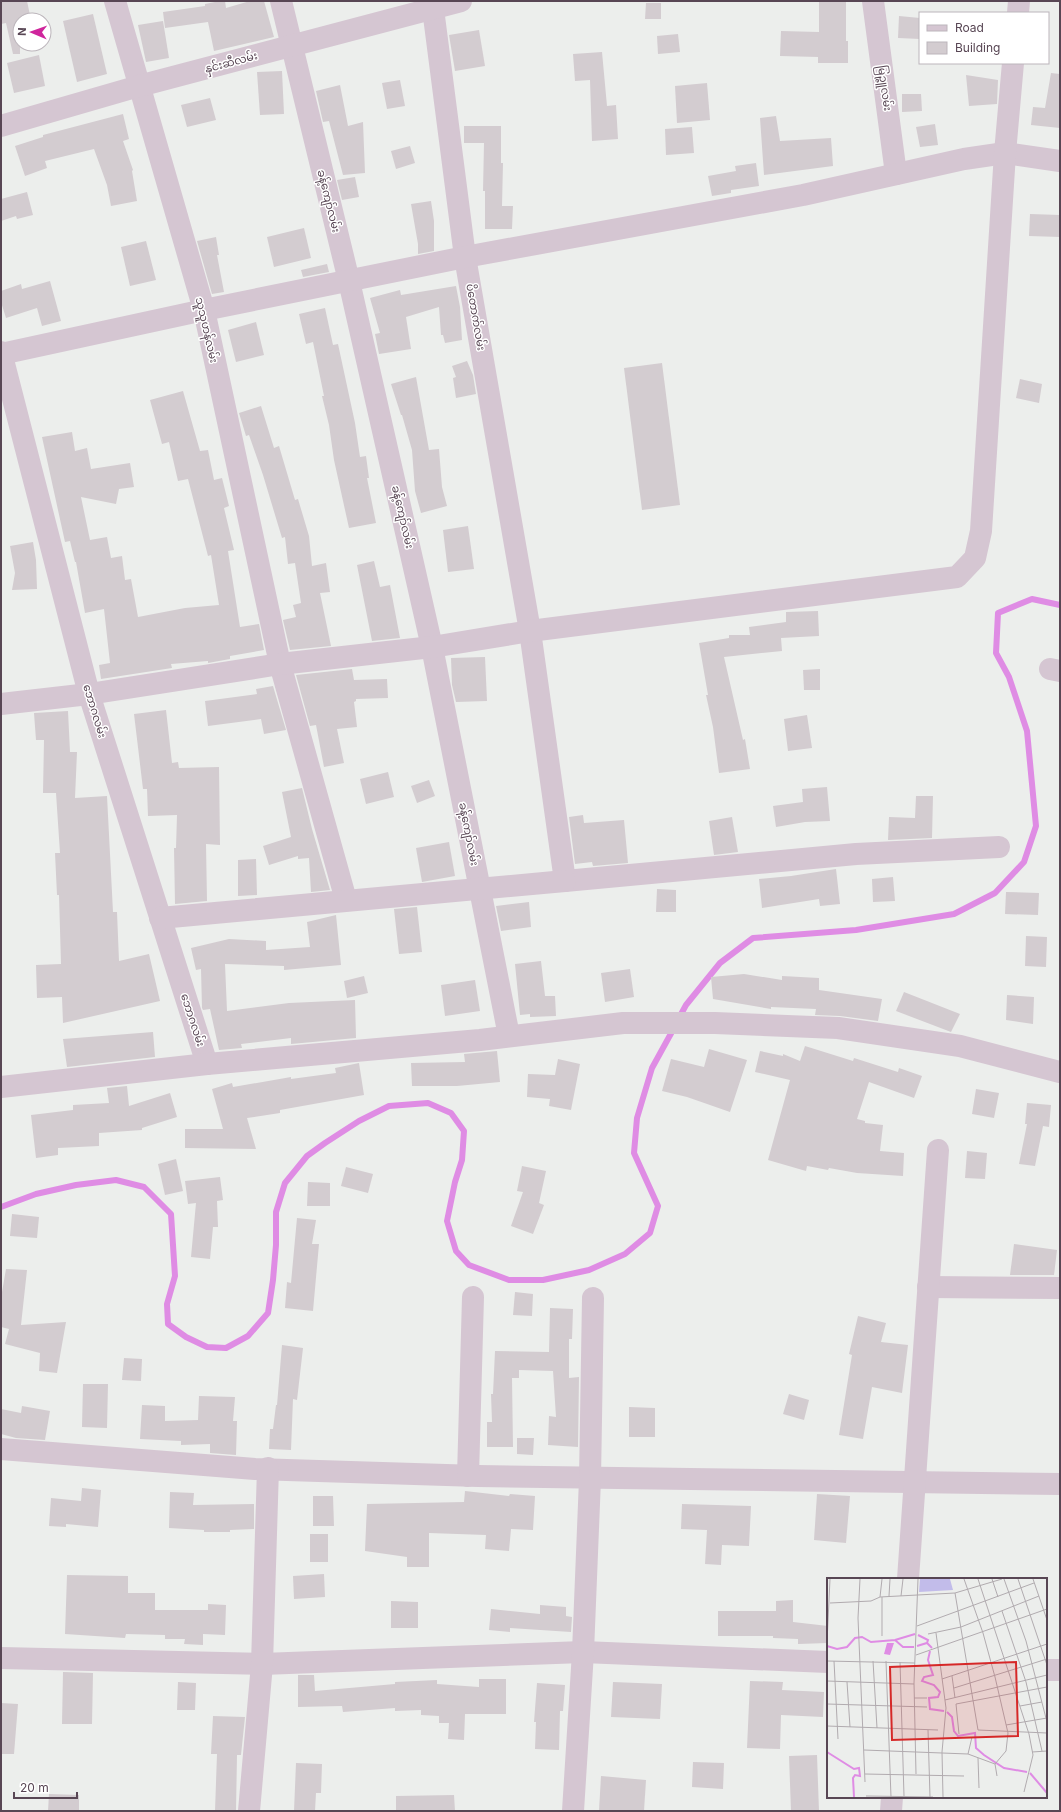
<svg xmlns="http://www.w3.org/2000/svg" width="1061" height="1812" viewBox="0 0 1061 1812" font-family="Inter,'Noto Sans Myanmar',sans-serif">
  <style>
    .lines { fill: none; stroke-linecap: round; stroke-linejoin: round }
    .stream { stroke: #df8ce4; stroke-width: 6 }
    .building { fill: #d3ccd0 }
    .minor { stroke: #d5c6d2; stroke-width: 22 }
    .labels { text-anchor: middle; stroke-width: 3; stroke-linejoin: round; paint-order: stroke }
    .street-label { font-size: 11px; fill: #584654; stroke: #fff }
    .inset-river { fill: none; stroke: #df8ce4; stroke-width: 2 }
    .inset-road { fill: none; stroke: #b1abaf; stroke-width: 1 }
    .view { fill: #d62828; fill-opacity: 0.15; stroke: #d62828; stroke-width: 2 }
    .inset-edge { fill: none; stroke: #584654; stroke-width: 2 }
  </style>
  <rect width="100%" height="100%" fill="#eceeec"/>
  <g class="lines">
    <!-- stream -->
    <g class="stream">
      <polyline points="679,1018 686,1005 720,963 753,938 856,930 954,914 995,893 1024,862 1036,826 1027,731 1009,677 996,653 998,613 1032,599 1060,605"/>
      <polyline points="1,1207 36,1194 76,1185 116,1180 144,1187 171,1214 175,1276 167,1304 168,1324 186,1337 207,1347 226,1348 248,1336 268,1313 273,1280 276,1245 276,1212 285,1183 307,1156 325,1143 359,1121 389,1106 428,1103 451,1113 464,1131 462,1160 455,1182 447,1221 456,1251 469,1265 509,1280 543,1280 589,1270 625,1254 650,1233 658,1206 634,1153 637,1118 652,1068 674,1028"/>
    </g>
  </g>
  <!-- building -->
  <g class="building">
    <polygon points="1,1 27,1 31,20 20,20 20,54 13,54 6,23 1,24"/>
    <polygon points="220,1 225,1 226,8 250,1 264,1 274,37 214,51 208,22 165,28 163,12 205,6 205,4"/>
    <polygon points="819,1 846,1 846,41 848,41 848,63 818,63 818,57 780,56 781,31 819,32"/>
    <polygon points="646,3 661,3 661,19 645,19"/>
    <polygon points="93,14 107,74 77,82 63,21"/>
    <polygon points="899,16 920,18 920,39 898,38"/>
    <polygon points="163,21 169,58 146,62 138,25"/>
    <polygon points="479,30 485,66 455,71 449,35"/>
    <polygon points="678,34 680,52 658,54 657,36"/>
    <polygon points="602,52 607,106 616,105 618,139 592,141 590,80 575,81 573,54"/>
    <polygon points="39,55 45,86 14,93 7,63"/>
    <polygon points="282,71 284,114 260,115 257,72"/>
    <polygon points="1051,73 1060,74 1060,128 1031,125 1033,107 1045,108"/>
    <polygon points="966,75 998,80 997,104 969,106"/>
    <polygon points="400,80 405,106 387,109 382,83"/>
    <polygon points="707,83 710,120 677,123 675,86"/>
    <polygon points="340,85 348,126 363,122 365,173 343,175 329,121 323,122 316,91"/>
    <polygon points="902,94 921,94 922,111 902,112"/>
    <polygon points="210,98 216,120 187,127 181,105"/>
    <polygon points="123,114 129,139 123,141 133,170 132,171 137,201 111,206 107,185 94,149 45,161 47,168 25,176 15,146 43,137 43,135"/>
    <polygon points="776,116 780,141 831,138 833,166 764,175 760,118"/>
    <polygon points="935,124 938,145 920,147 916,127"/>
    <polygon points="464,126 501,126 501,163 503,163 502,206 513,206 512,229 485,229 485,191 483,191 484,143 464,143"/>
    <polygon points="692,127 694,153 666,155 665,129"/>
    <polygon points="410,146 415,163 396,169 391,151"/>
    <polygon points="756,163 759,186 731,190 731,193 712,196 708,176 736,171 735,166"/>
    <polygon points="355,177 359,197 342,200 337,180"/>
    <polygon points="27,192 33,215 17,219 16,216 1,221 1,199"/>
    <polygon points="431,201 434,221 434,251 418,254 418,244 411,204"/>
    <polygon points="1030,214 1060,215 1060,237 1029,236"/>
    <polygon points="304,228 311,258 274,267 267,237"/>
    <polygon points="216,237 219,255 217,255 224,292 212,294 197,241"/>
    <polygon points="146,241 156,280 130,286 121,247"/>
    <polygon points="327,264 329,272 303,277 301,270"/>
    <polygon points="50,281 61,321 42,326 37,308 6,318 1,302 1,291 21,284 22,289"/>
    <polygon points="456,286 460,307 462,340 445,343 443,335 441,335 439,307 406,317 411,349 379,354 375,334 380,333 370,298 400,290 401,295"/>
    <polygon points="325,308 333,345 338,344 355,423 360,457 366,456 369,478 367,478 376,523 349,528 334,460 329,425 322,396 324,396 313,342 306,344 299,314"/>
    <polygon points="256,322 264,355 236,362 228,330"/>
    <polygon points="467,361 473,375 476,394 456,398 453,378 456,377 452,366"/>
    <polygon points="662,363 680,505 642,510 624,368"/>
    <polygon points="416,377 429,450 439,449 442,487 447,506 421,513 415,491 412,450 402,415 401,415 391,384"/>
    <polygon points="1020,379 1042,384 1039,403 1016,398"/>
    <polygon points="183,391 200,451 208,450 214,480 222,478 229,506 224,508 234,550 228,551 240,627 259,624 264,650 230,656 230,659 208,663 208,661 171,664 172,668 101,679 99,665 110,663 104,609 85,613 76,562 75,562 70,541 65,542 42,437 72,432 75,451 87,448 91,469 130,463 134,487 119,489 116,504 81,497 90,540 107,537 111,558 122,556 125,580 131,579 138,617 185,608 219,605 211,555 208,556 188,479 178,481 169,442 162,444 150,400"/>
    <polygon points="261,406 274,448 279,446 295,500 298,499 309,536 312,566 326,563 330,592 320,593 331,646 290,650 283,620 296,617 293,605 301,603 295,563 288,564 285,537 282,538 263,475 249,435 246,436 239,413"/>
    <polygon points="468,526 474,569 448,572 443,530"/>
    <polygon points="33,542 36,560 37,589 12,590 15,573 10,546"/>
    <polygon points="374,561 380,587 390,585 400,638 372,641 357,565"/>
    <polygon points="818,611 819,636 781,638 782,651 724,657 743,740 745,739 750,769 719,773 713,727 706,695 708,695 699,643 729,638 729,635 750,635 749,627 786,622 786,612"/>
    <polygon points="485,657 487,701 456,702 452,685 451,658"/>
    <polygon points="352,669 354,680 387,679 388,698 356,699 356,701 354,702 357,727 337,729 344,763 324,767 316,725 310,726 296,675"/>
    <polygon points="820,669 820,690 804,690 803,670"/>
    <polygon points="273,686 286,730 264,734 261,719 208,726 205,701 257,694 256,689"/>
    <polygon points="166,710 172,763 178,762 179,768 219,767 220,845 206,844 207,901 175,904 174,848 176,848 177,815 148,816 147,789 143,789 134,714"/>
    <polygon points="68,711 70,752 77,752 75,798 107,796 113,912 117,912 119,961 149,954 160,1001 63,1023 62,997 37,998 36,965 61,964 59,895 57,895 55,853 60,853 56,793 43,793 44,740 36,740 34,713"/>
    <polygon points="807,715 812,748 788,751 784,719"/>
    <polygon points="388,772 394,797 366,804 360,779"/>
    <polygon points="429,780 435,796 417,803 411,786"/>
    <polygon points="827,787 830,821 805,822 776,827 773,806 803,802 802,789"/>
    <polygon points="302,788 312,829 330,890 311,892 309,858 298,859 298,856 269,865 263,846 291,837 282,792"/>
    <polygon points="916,796 933,796 932,838 888,840 889,817 915,818"/>
    <polygon points="583,815 584,823 624,820 628,863 593,866 592,862 575,864 569,817"/>
    <polygon points="732,817 738,852 714,855 709,821"/>
    <polygon points="449,842 455,876 422,882 416,848"/>
    <polygon points="256,859 257,895 238,896 238,860"/>
    <polygon points="836,869 840,904 820,906 819,899 762,908 759,879 791,876"/>
    <polygon points="893,877 895,901 873,902 872,879"/>
    <polygon points="657,889 676,890 676,912 656,912"/>
    <polygon points="1006,892 1039,893 1038,915 1005,914"/>
    <polygon points="529,902 531,927 501,931 496,906"/>
    <polygon points="417,907 422,952 399,954 394,909"/>
    <polygon points="336,915 341,965 284,970 284,966 225,964 227,1011 289,1003 355,1000 356,1038 291,1044 291,1038 241,1044 242,1048 219,1050 210,1009 203,1010 202,1008 201,969 196,970 191,948 229,939 266,941 266,950 310,947 307,922"/>
    <polygon points="1026,936 1047,937 1046,967 1025,966"/>
    <polygon points="541,961 545,996 555,996 556,1016 530,1017 530,1014 520,1015 515,964"/>
    <polygon points="630,969 634,997 605,1002 601,973"/>
    <polygon points="744,974 782,980 782,976 819,978 819,990 882,999 878,1021 840,1016 815,1015 816,1009 771,1007 771,1009 713,999 711,977"/>
    <polygon points="364,976 368,993 347,998 344,981"/>
    <polygon points="475,980 480,1011 445,1016 441,985"/>
    <polygon points="904,992 960,1014 951,1032 896,1011"/>
    <polygon points="1007,995 1034,997 1033,1024 1006,1020"/>
    <polygon points="153,1032 155,1057 67,1067 63,1039"/>
    <polygon points="805,1046 853,1061 854,1058 898,1072 899,1068 922,1076 914,1098 869,1082 857,1119 865,1121 865,1123 883,1125 880,1151 904,1153 903,1176 857,1173 829,1168 828,1170 807,1166 806,1171 768,1160 790,1080 755,1072 760,1051 783,1056 783,1054 800,1061"/>
    <polygon points="709,1049 747,1060 730,1112 687,1097 662,1091 671,1059 704,1067"/>
    <polygon points="497,1051 500,1082 457,1086 412,1086 411,1063 465,1062 464,1054"/>
    <polygon points="558,1059 580,1064 571,1110 549,1106 550,1099 527,1097 528,1074 555,1075"/>
    <polygon points="359,1063 364,1095 280,1110 280,1113 247,1118 256,1149 185,1148 185,1129 223,1129 212,1089 232,1083 233,1087 291,1077 291,1079 336,1073 335,1068"/>
    <polygon points="127,1086 129,1106 170,1093 177,1117 142,1128 142,1130 99,1133 99,1146 58,1148 58,1155 36,1158 31,1115 73,1110 73,1105 109,1103 107,1088"/>
    <polygon points="976,1089 999,1093 994,1118 972,1114"/>
    <polygon points="1027,1103 1051,1105 1049,1127 1043,1126 1035,1166 1019,1164 1027,1124 1025,1124"/>
    <polygon points="967,1151 987,1153 985,1179 965,1178"/>
    <polygon points="176,1159 183,1191 165,1195 158,1164"/>
    <polygon points="522,1166 546,1171 539,1203 544,1205 533,1234 511,1226 523,1192 517,1191"/>
    <polygon points="346,1167 373,1174 368,1193 341,1186"/>
    <polygon points="220,1177 223,1200 217,1201 218,1227 213,1227 210,1259 191,1257 196,1203 188,1204 185,1181"/>
    <polygon points="308,1182 330,1183 330,1206 307,1206"/>
    <polygon points="12,1214 39,1217 37,1238 10,1236"/>
    <polygon points="297,1218 316,1220 312,1244 319,1244 313,1311 285,1308 287,1282 291,1283"/>
    <polygon points="1014,1244 1057,1250 1054,1275 1010,1275"/>
    <polygon points="6,1269 27,1270 21,1325 66,1322 57,1373 39,1371 40,1353 5,1344 9,1329 1,1327 1,1298"/>
    <polygon points="515,1292 533,1294 532,1316 513,1315"/>
    <polygon points="550,1308 573,1309 572,1339 569,1339 569,1378 579,1377 578,1447 548,1445 549,1416 556,1417 553,1371 519,1370 519,1378 512,1378 513,1447 487,1447 487,1422 492,1422 491,1394 493,1394 495,1351 549,1352"/>
    <polygon points="858,1316 886,1323 881,1342 908,1345 902,1393 872,1387 863,1439 839,1435 852,1355 849,1354"/>
    <polygon points="282,1345 303,1348 297,1400 293,1399 291,1450 269,1449 270,1429 273,1429 276,1405 277,1405"/>
    <polygon points="124,1358 142,1359 141,1381 122,1380"/>
    <polygon points="83,1384 108,1384 107,1428 82,1427"/>
    <polygon points="789,1394 809,1400 804,1420 783,1414"/>
    <polygon points="199,1396 235,1397 233,1421 237,1421 236,1455 210,1453 210,1444 181,1445 181,1441 140,1439 142,1405 165,1406 165,1421 198,1420"/>
    <polygon points="22,1406 50,1411 45,1440 16,1438 1,1434 1,1409 21,1413"/>
    <polygon points="629,1407 655,1408 655,1437 629,1437"/>
    <polygon points="517,1438 534,1438 533,1455 517,1454"/>
    <polygon points="82,1488 101,1490 98,1527 66,1524 66,1527 49,1526 51,1498 81,1501"/>
    <polygon points="465,1491 509,1496 510,1494 535,1496 533,1530 511,1529 509,1551 485,1549 486,1535 429,1533 429,1567 407,1567 407,1557 365,1551 367,1504 464,1502"/>
    <polygon points="170,1492 194,1493 193,1505 254,1504 254,1529 230,1530 230,1532 204,1532 204,1530 169,1528"/>
    <polygon points="817,1494 850,1496 846,1543 814,1540"/>
    <polygon points="313,1496 333,1496 334,1526 313,1526"/>
    <polygon points="682,1504 751,1506 749,1546 722,1545 721,1565 705,1564 707,1530 681,1529"/>
    <rect x="310" y="1534" width="18" height="28"/>
    <polygon points="324,1574 325,1597 294,1599 293,1576"/>
    <polygon points="67,1575 128,1576 128,1593 155,1593 155,1610 208,1610 208,1604 226,1605 225,1635 203,1634 203,1645 184,1644 185,1639 165,1639 165,1635 126,1634 125,1638 65,1634"/>
    <polygon points="793,1600 793,1622 828,1626 828,1643 798,1644 798,1639 773,1638 773,1636 718,1636 718,1611 776,1611 776,1601"/>
    <polygon points="391,1601 418,1602 418,1628 391,1628"/>
    <polygon points="540,1605 566,1607 566,1616 572,1617 571,1632 510,1628 510,1632 489,1630 491,1609 540,1614"/>
    <polygon points="63,1672 93,1673 92,1724 62,1724"/>
    <polygon points="298,1675 314,1675 315,1691 395,1684 395,1682 437,1680 437,1684 479,1687 479,1679 506,1679 506,1714 465,1714 464,1740 448,1739 449,1723 439,1723 439,1716 421,1715 421,1710 395,1711 395,1708 343,1712 342,1706 298,1707"/>
    <polygon points="750,1681 783,1682 782,1690 824,1692 823,1717 781,1715 780,1749 747,1748"/>
    <polygon points="178,1682 196,1683 195,1710 177,1710"/>
    <polygon points="613,1682 662,1684 660,1719 611,1717"/>
    <polygon points="537,1683 565,1685 563,1711 560,1711 559,1750 535,1749 536,1722 534,1722"/>
    <polygon points="1,1703 18,1704 14,1754 1,1754"/>
    <polygon points="213,1716 245,1717 241,1755 237,1755 236,1811 215,1811 217,1754 211,1754"/>
    <polygon points="817,1755 819,1811 791,1811 789,1756"/>
    <polygon points="693,1762 724,1763 723,1789 692,1787"/>
    <polygon points="296,1763 322,1764 321,1793 316,1793 315,1811 294,1811"/>
    <polygon points="601,1776 646,1780 644,1811 599,1811"/>
    <polygon points="49,1794 79,1795 79,1811 48,1811"/>
    <polygon points="454,1795 455,1811 396,1811 396,1796"/>
  </g>
  <g class="lines">
    <!-- minor -->
    <g class="minor">
      <polyline points="115,1 204,310 280,664 346,900"/>
      <polyline points="281,1 349,281 432,647 509,1036"/>
      <polyline points="432,1 465,257 530,631 565,881 856,854 999,847"/>
      <polyline points="873,1 896,174"/>
      <polyline points="1018,13 1019,1"/>
      <polyline points="1,126 139,86 461,1"/>
      <polyline points="1,352 89,694 207,1064"/>
      <polyline points="1,354 204,310 465,257 803,195 964,159 1005,153 1060,161"/>
      <polyline points="1050,669 1060,671"/>
      <polyline points="1,704 89,694 280,664 432,647 530,631 957,577 975,558 981,531 1005,153 1013,63"/>
      <polyline points="160,918 565,881"/>
      <polyline points="1,1087 207,1064 480,1040 623,1023 715,1023 838,1028 960,1046 1060,1072"/>
      <polyline points="928,1287 1060,1288"/>
      <polyline points="1,1449 255,1469 478,1476 1060,1484"/>
      <polyline points="468,1476 473,1297"/>
      <polyline points="908,1579 938,1150"/>
      <polyline points="1,1658 262,1664 583,1652 828,1662"/>
      <polyline points="1046,1670 1060,1670"/>
      <polyline points="249,1811 262,1664 268,1468"/>
      <polyline points="573,1811 583,1652 590,1479 593,1298"/>
      <polyline points="891,1811 892,1797"/>
    </g>
  </g>
  <g class="labels">
    <!-- street labels -->
    <g class="street-label">
      <text transform="translate(231 62) rotate(-15)" y="4">နှင်းဆီလမ်း</text>
      <text transform="translate(885 88) rotate(82)" y="4">မြဉ္ဇူလမ်း</text>
      <text transform="translate(329 201) rotate(76)" y="4">ခန့်ကျော်လမ်း</text>
      <text transform="translate(476 317) rotate(80)" y="4">ပိတောက်လမ်း</text>
      <text transform="translate(207 330) rotate(77)" y="4">သူသူဟန်လမ်း</text>
      <text transform="translate(403 517) rotate(77)" y="4">ခန့်ကျော်လမ်း</text>
      <text transform="translate(95 711) rotate(73)" y="4">ဘောဂလမ်း</text>
      <text transform="translate(469 834) rotate(79)" y="4">ခန့်ကျော်လမ်း</text>
      <text transform="translate(193 1020) rotate(72)" y="4">ဘောဂလမ်း</text>
    </g>
  </g>
  <!-- overview -->
  <g transform="translate(827 1578)">
    <rect width="220" height="220" fill="#eceeec"/>
    <path d="M 93,1 L 123,1 L 126,12 L 92,14 Z" fill="#c2bcea"/>
    <path d="M 60,65 L 67,65 L 63,77 L 57,76 Z" fill="#df8ce4"/>
    <path class="inset-river" d="M 91,57 L 101,62 L 100,65M 68,62 L 88,56M 0,68 L 10,71 L 20,69 L 28,60 L 35,59 L 44,64 L 68,62 L 76,69 L 87,69M 90,68 L 100,65 L 105,70M 103,73 L 101,82 L 106,97 L 97,99 L 95,103 L 107,107 L 113,114 L 111,119 L 102,120 L 103,131 L 117,133M 120,134 L 125,139 L 127,153 L 131,158 L 148,155 L 149,170 L 157,177 L 177,190 L 200,194M 0,174 L 27,191 L 32,190 L 33,198 L 28,197 L 26,200 L 27,219M 203,195 L 220,215"/>
    <path class="inset-road" d="M 33,1 L 31,40 L 38,204M 151,1 L 202,156 L 206,177 L 197,214M 165,1 L 171,19M 177,1 L 199,63 L 220,144M 191,1 L 220,87M 206,1 L 220,42M 128,15 L 151,152 L 220,155M 62,18 L 63,1M 74,18 L 76,1M 53,19 L 55,1M 3,25 L 44,23 L 53,19 L 128,15 L 175,1M 175,33 L 199,104 L 215,173M 90,48 L 207,5M 109,55 L 119,130 L 115,174 L 116,219M 101,56 L 134,49 L 212,18M 55,58 L 55,19M 0,64 L 3,1M 89,77 L 220,31M 0,83 L 88,85M 7,83 L 11,161M 46,83 L 50,150M 59,83 L 64,219M 73,84 L 77,218M 125,98 L 128,120M 115,101 L 220,66M 0,103 L 87,106M 20,104 L 23,149M 127,110 L 220,81M 87,120 L 100,120M 118,122 L 220,97M 0,126 L 100,129M 193,128 L 215,124M 179,147 L 220,140M 0,148 L 111,152M 101,152 L 103,219M 132,156 L 129,126 L 220,109M 37,172 L 141,176 L 168,186 L 179,173 L 181,155 L 168,99 L 156,55 L 137,1M 205,174 L 220,173M 141,176 L 145,159M 151,180 L 152,210M 168,186 L 170,198M 38,196 L 137,198M 89,196 L 87,105 L 91,1M 39,218 L 106,219"/>
    <path class="view" d="M 189,84 L 191,158 L 65,162 L 63,89 Z"/>
    <rect width="220" height="220" class="inset-edge"/>
  </g>
  <!-- border -->
  <rect width="1061" height="1812" fill="none" stroke="#584654" stroke-width="4"/>
  <!-- legend -->
  <rect x="919" y="12" width="130" height="52" fill="#ffffff" stroke="#bcb5bb"/>
  <rect x="927" y="25" width="20" height="6" fill="#d5c6d2" stroke="#bcb5bb"/>
  <text x="955" y="32" font-size="12" fill="#584654">Road</text>
  <rect x="927" y="42" width="20" height="12" fill="#d3ccd0" stroke="#bcb5bb"/>
  <text x="955" y="52" font-size="12" fill="#584654">Building</text>
  <!-- north arrow -->
  <g transform="translate(32 32) rotate(272)"><circle r="19" fill="#ffffff" stroke="#bcb5bb"/>
  <path d="M0-3L7 15L0 10L-7 15Z" fill="#cf259c"/>
  <text y="-6" font-size="11" font-weight="bold" text-anchor="middle" fill="#584654">N</text>
  </g>
  <!-- scale -->
  <path d="M14 1792v6h63v-6" fill="none" stroke="#584654" stroke-width="2"/>
  <text x="20" y="1792" font-size="12" fill="#584654" stroke="#ffffff" stroke-width="3" paint-order="stroke">20 m</text>
</svg>
